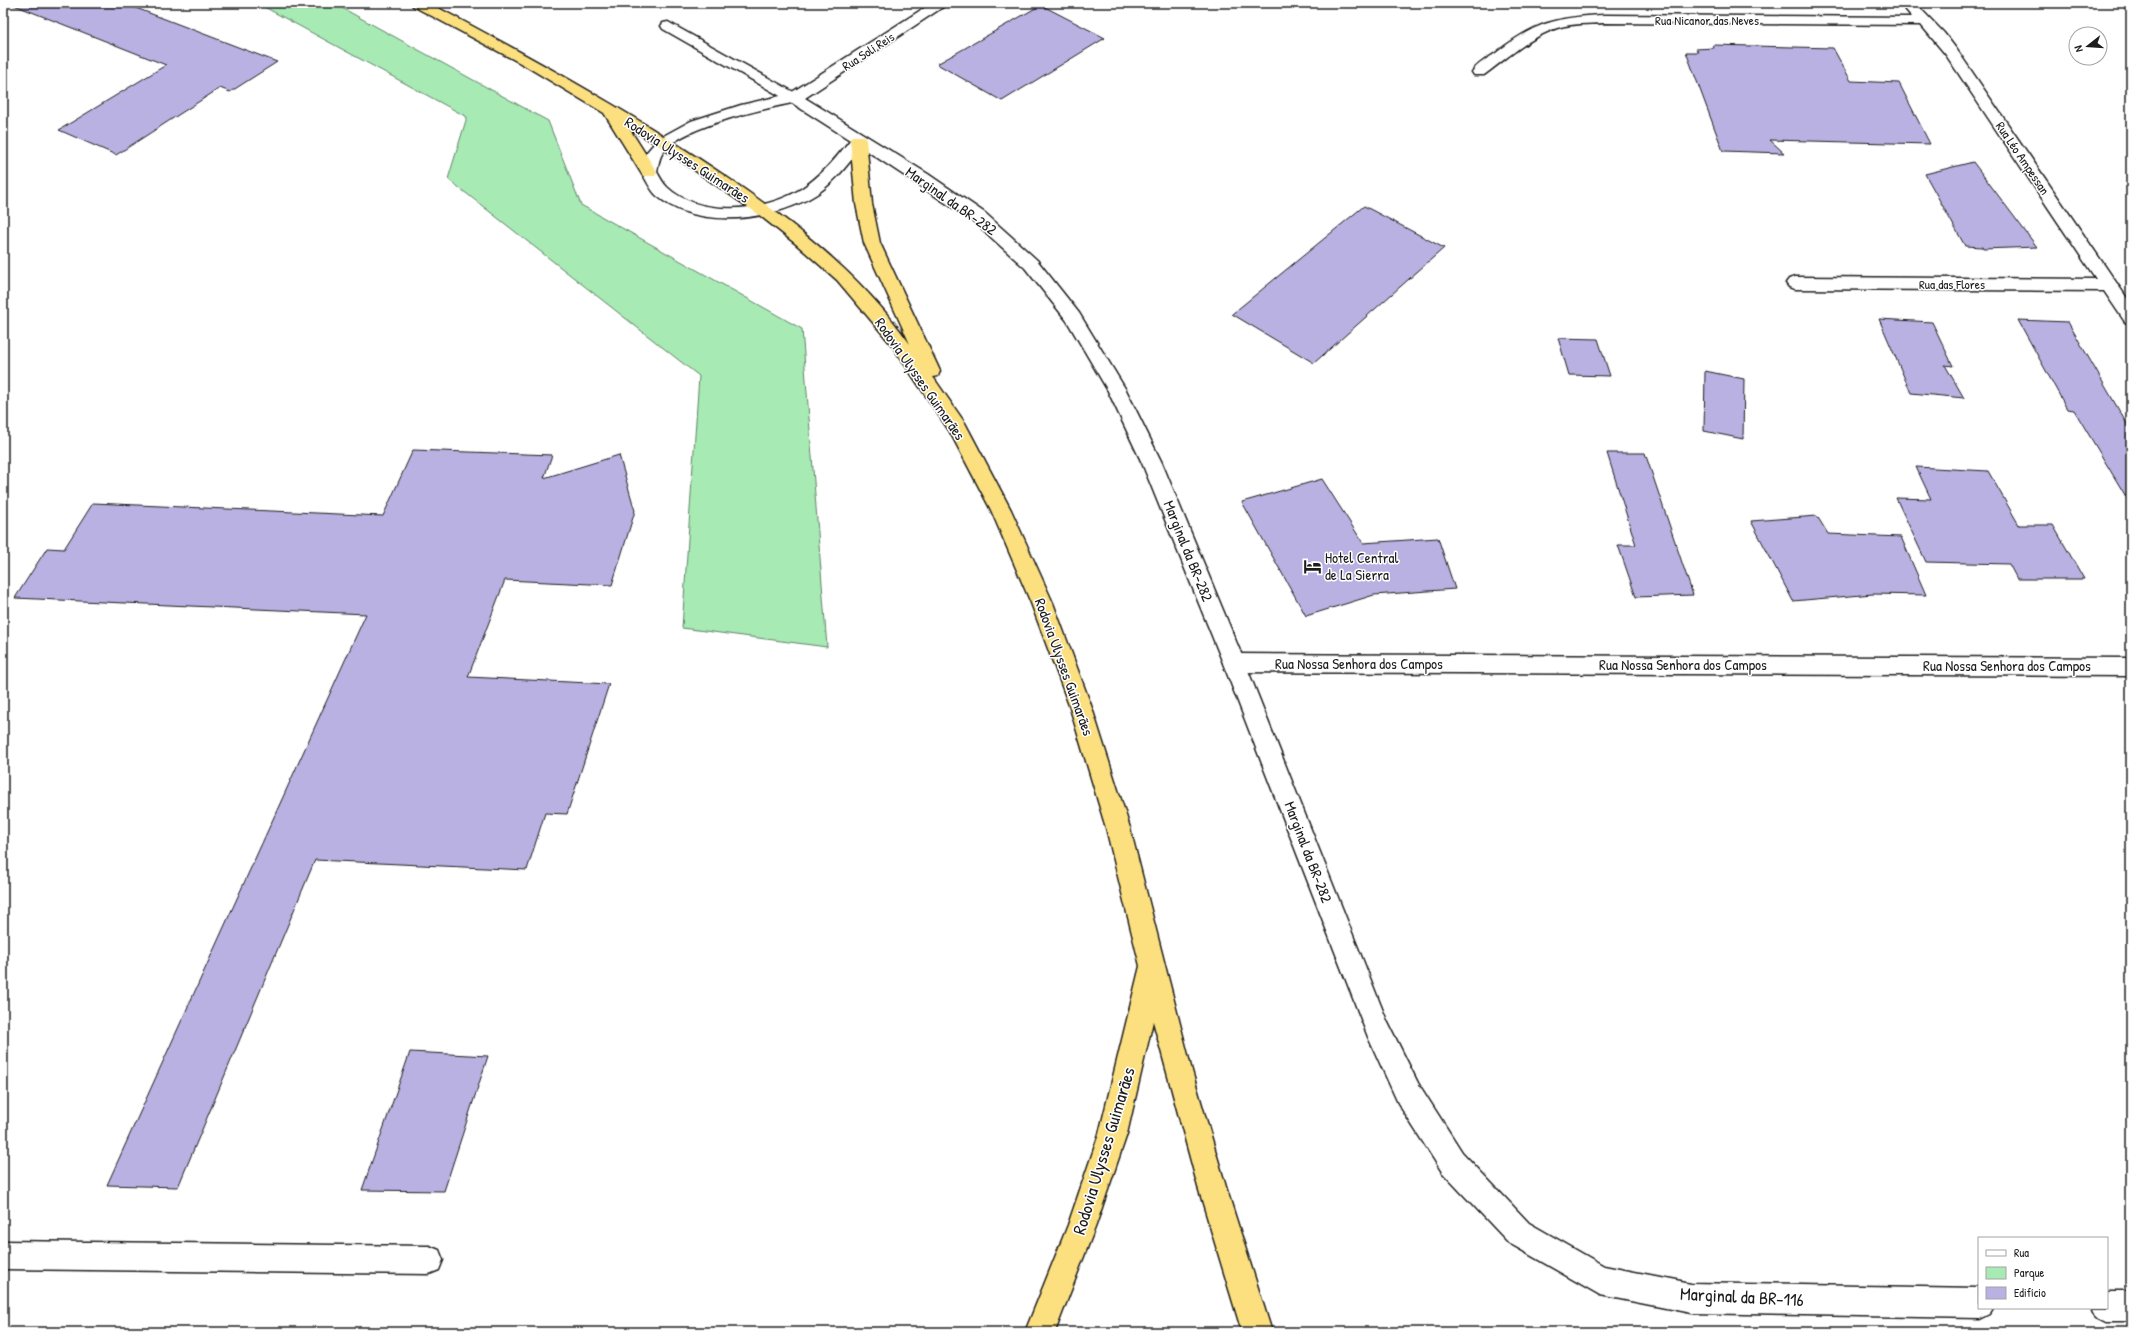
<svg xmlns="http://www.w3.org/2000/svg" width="2134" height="1335" viewBox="0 0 2134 1335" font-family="'Patrick Hand',sans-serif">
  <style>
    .green { fill: #a7eab4; stroke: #628368 }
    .building { fill: #bab1e3; stroke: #1c1c1c }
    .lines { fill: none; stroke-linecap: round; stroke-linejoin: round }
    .minor-casing { stroke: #1c1c1c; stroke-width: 3 }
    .tertiary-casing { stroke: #1c1c1c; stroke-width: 3 }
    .trunk-casing { stroke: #1c1c1c; stroke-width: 3 }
    .minor { fill: #fff; fill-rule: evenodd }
    .tertiary { fill: #fff; fill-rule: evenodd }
    .trunk { fill: #fce080; fill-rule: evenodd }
    .labels { text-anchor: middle; stroke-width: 3; stroke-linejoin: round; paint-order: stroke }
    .far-street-label { font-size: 13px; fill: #1c1c1c; stroke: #fff }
    .street-label { font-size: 15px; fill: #1c1c1c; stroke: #fff }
    .poi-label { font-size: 15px; fill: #1c1c1c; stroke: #fff; text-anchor: start }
    .near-street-label { font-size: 18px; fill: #1c1c1c; stroke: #fff }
  </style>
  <rect width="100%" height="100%" fill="#fff"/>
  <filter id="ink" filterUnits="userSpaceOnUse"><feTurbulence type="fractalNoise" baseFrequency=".025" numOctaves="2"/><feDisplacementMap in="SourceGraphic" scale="8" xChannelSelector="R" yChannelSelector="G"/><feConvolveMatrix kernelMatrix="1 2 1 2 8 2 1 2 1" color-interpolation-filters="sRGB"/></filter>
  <g filter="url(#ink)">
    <!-- green -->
    <polygon class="green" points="257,3 333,3 548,121 581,205 802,329 827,647 682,628 699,376 448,179 467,117"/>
    <!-- building -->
    <g class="building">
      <polygon points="14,3 123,3 277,62 230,92 220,88 116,155 59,130 166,65 14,5"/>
      <polygon points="1041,5 1105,38 1002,101 937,64"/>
      <polygon points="1713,45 1833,48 1851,81 1899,83 1930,144 1770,140 1784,153 1723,151 1686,52 1698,52 1696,49 1714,48"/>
      <polygon points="1973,162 2037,247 1983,249 1982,247 1965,246 1925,174"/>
      <polygon points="1364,206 1444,248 1314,363 1232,314"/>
      <polygon points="1879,319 1932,322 1953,366 1945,365 1964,398 1911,393"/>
      <polygon points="2018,320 2068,322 2131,431 2131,505 2074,410 2067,409"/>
      <polygon points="1558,338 1598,339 1610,376 1569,375"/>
      <polygon points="1705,371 1744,379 1743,439 1704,431"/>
      <polygon points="413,450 552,455 544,478 619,455 635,511 612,585 505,580 468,677 609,684 567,814 545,813 527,870 315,860 178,1187 107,1185 366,614 15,598 47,548 64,549 93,503 383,516"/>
      <polygon points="1607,453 1645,453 1693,595 1636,597 1618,545 1636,545"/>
      <polygon points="1916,467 1988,471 2019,525 2053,525 2084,579 2017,579 2009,564 1926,562 1896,498 1931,499"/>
      <polygon points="1322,479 1363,543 1438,538 1455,589 1374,595 1306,616 1242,502"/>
      <polygon points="1817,516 1828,534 1901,537 1926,595 1873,594 1793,601 1751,521"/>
      <polygon points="410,1052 488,1056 444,1191 362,1190"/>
    </g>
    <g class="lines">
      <defs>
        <g id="minor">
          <path d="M 1900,3 L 1915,3 L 1944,33 L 1957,50 L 2131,304 L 2131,324 L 2125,322 L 2104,291 L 1795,289 L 1789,287 L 1786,283 L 1789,279 L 1795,277 L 2096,279 L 1946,55 L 1921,25 L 1604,23 C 1589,24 1572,23 1557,28 C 1530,37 1507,58 1484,75 L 1474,75 L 1472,72 C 1477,64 1488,58 1496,53 C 1534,23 1556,17 1604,15 L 1912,17 Z"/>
          <polygon points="668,22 799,95 802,98 799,101 789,101 663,29 661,26 663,23"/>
          <polygon points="1234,654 2131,658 2131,676 1234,672 1226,670 1223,663 1226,656"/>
          <polygon points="3,1241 429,1246 439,1250 443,1260 439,1270 429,1274 3,1269"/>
        </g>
        <g id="tertiary">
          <path d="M 932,3 L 949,3 L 805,98 L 928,174 L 985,213 L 1037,260 L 1079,313 L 1126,390 L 1162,463 L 1245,663 L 1387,1021 L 1418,1083 L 1462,1152 L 1529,1223 L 1604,1266 L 1691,1283 L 1979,1288 L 1979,1308 L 1992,1308 L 1989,1313 L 1979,1318 L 1691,1313 L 1600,1295 L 1509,1243 L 1442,1172 L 1398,1103 L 1368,1037 L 1223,663 L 1142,463 L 1108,391 L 1067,321 L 1025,268 L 973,221 L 861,147 C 847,166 831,187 810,198 C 768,221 695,230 656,195 C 650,189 646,179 641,172 L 646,153 L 658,139 L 691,121 L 741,105 L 789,94 ZM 792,103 L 850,140 C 836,159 821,176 801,189 C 765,212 700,218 667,187 C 663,183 660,177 657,172 C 658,167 659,159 662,154 C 676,128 763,109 792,103 Z"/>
          <polygon points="2107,1291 2131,1291 2131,1321 2107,1321 2097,1316 2093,1308 2107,1308"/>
        </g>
        <path id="trunk" d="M 411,3 L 429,3 C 527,55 624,108 716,170 C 789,219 858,271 910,344 L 864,243 L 856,204 L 850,139 L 852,136 L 864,136 L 866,139 L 872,204 L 880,243 L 940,371 L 938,376 L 933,377 L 965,423 L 1011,510 L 1053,603 L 1092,708 L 1130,828 L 1192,1071 L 1226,1187 L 1272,1332 L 1242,1332 L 1198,1187 L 1153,1021 L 1127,1134 L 1096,1225 L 1055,1332 L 1025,1332 L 1068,1225 L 1099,1134 L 1140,966 L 1106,828 L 1070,708 L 1031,603 L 991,510 L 950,432 L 891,344 L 837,280 L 796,244 L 758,214 L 658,145 L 629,128 L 657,172 L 655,176 L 643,176 L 604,113 L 524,65 L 413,6 Z"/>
      </defs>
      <!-- minor casing -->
      <use href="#minor" class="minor-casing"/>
      <!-- tertiary casing -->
      <use href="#tertiary" class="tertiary-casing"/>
      <!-- trunk casing -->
      <use href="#trunk" class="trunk-casing"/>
      <!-- minor -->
      <use href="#minor" class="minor"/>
      <!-- tertiary -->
      <use href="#tertiary" class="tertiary"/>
      <!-- trunk -->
      <use href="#trunk" class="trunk"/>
    </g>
  </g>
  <!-- icons -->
  <defs>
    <symbol id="hotel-bare" viewBox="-9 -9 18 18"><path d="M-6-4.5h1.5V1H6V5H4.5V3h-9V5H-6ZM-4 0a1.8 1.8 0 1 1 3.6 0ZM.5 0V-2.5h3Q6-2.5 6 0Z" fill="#1c1c1c" stroke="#fff" stroke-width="2.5" paint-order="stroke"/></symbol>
  </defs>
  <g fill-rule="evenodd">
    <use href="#hotel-bare" x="1300" y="554" width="25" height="25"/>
  </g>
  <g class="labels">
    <!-- far-street labels -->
    <g class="far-street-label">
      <text x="1707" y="25">Rua Nicanor das Neves</text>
      <text transform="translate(868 51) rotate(-33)" y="5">Rua Soli Reis</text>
      <text transform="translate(2023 158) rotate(56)" y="5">Rua Léo Ampessan</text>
      <text x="1952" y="289">Rua das Flores</text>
    </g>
    <!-- street labels -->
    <g class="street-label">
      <text transform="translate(687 160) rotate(33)" y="5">Rodovia Ulysses Guimarães</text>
      <text transform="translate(951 201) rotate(35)" y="5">Marginal da BR-282</text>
      <text transform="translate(920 379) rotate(55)" y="5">Rodovia Ulysses Guimarães</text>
      <text transform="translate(1188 551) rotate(68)" y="5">Marginal da BR-282</text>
      <text x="1359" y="669">Rua Nossa Senhora dos Campos</text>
      <text x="1683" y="670">Rua Nossa Senhora dos Campos</text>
      <text x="2007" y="671">Rua Nossa Senhora dos Campos</text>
      <text transform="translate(1064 667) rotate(70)" y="5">Rodovia Ulysses Guimarães</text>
      <text transform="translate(1308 852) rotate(69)" y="5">Marginal da BR-282</text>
    </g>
    <!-- poi labels -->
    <g class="poi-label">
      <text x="1325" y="563">Hotel Central<tspan x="1325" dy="17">de La Sierra</tspan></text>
    </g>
    <!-- near-street labels -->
    <g class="near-street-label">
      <text transform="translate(1104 1151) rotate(-73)" y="6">Rodovia Ulysses Guimarães</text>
      <text transform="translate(1742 1297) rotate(3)" y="6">Marginal da BR-116</text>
    </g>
  </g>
  <!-- margin -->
  <rect width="2134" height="1335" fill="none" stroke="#fff" stroke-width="16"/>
  <rect x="8" y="8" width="2118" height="1319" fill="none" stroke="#1c1c1c" stroke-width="1.5" filter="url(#ink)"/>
  <!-- legend -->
  <rect x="1978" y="1237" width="130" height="72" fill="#ffffff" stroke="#a4a4a4"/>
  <rect x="1986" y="1250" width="20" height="6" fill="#ffffff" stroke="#a4a4a4"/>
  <text x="2014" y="1257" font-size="12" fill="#1c1c1c">Rua</text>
  <rect x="1986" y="1267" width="20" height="12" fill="#a7eab4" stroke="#a4a4a4"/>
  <text x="2014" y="1277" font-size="12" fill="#1c1c1c">Parque</text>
  <rect x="1986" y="1287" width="20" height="12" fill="#bab1e3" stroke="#a4a4a4"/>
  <text x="2014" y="1297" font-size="12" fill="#1c1c1c">Edifício</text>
  <!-- north arrow -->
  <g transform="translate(2088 46) rotate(253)"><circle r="19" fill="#ffffff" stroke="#a4a4a4"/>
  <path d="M0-3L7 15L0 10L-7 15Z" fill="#1c1c1c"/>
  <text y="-6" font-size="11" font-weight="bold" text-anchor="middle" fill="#1c1c1c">N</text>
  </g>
</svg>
